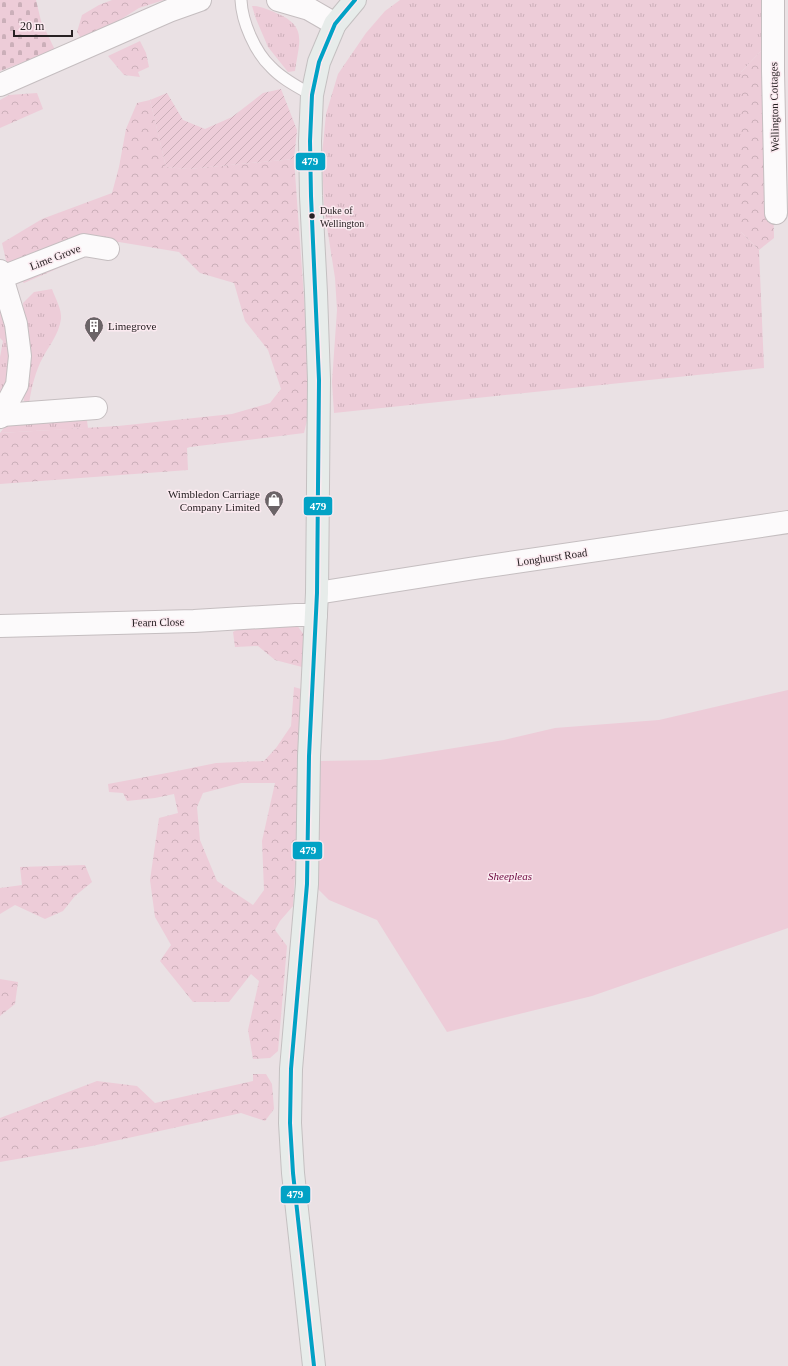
<svg xmlns="http://www.w3.org/2000/svg" width="788" height="1366" viewBox="0 0 788 1366" font-family="'Times New Roman',serif">
  <style>
    .grass { fill: url(#grass-tufts) }
    .forest { fill: url(#forest-crowns); fill-rule: evenodd }
    .cemetery { fill: url(#cemetery-stones) }
    .park { fill: #edccd8 }
    .garden { fill: url(#garden-furrows) }
    .lines { fill: none; stroke-linecap: round; stroke-linejoin: round }
    .lane-casing { stroke: #c5bec0; stroke-width: 13 }
    .street-casing { stroke: #c5bec0; stroke-width: 24 }
    .secondary-casing { stroke: #c5bec0; stroke-width: 24 }
    .primary-casing { stroke: #c4c0c1; stroke-width: 24 }
    .lane { stroke: #fcfafb; stroke-width: 11 }
    .street { stroke: #fcfafb; stroke-width: 22 }
    .secondary { stroke: #fcfafb; stroke-width: 22 }
    .primary { stroke: #e7ecea; stroke-width: 22 }
    .bus-1-casing { stroke: #fbeaf0; stroke-width: 7 }
    .bus-1 { stroke: #02a2c5; stroke-width: 4 }
    .bus-dot { fill: #272123; stroke: #fbeaf0; stroke-width: 1.5 }
    .labels { text-anchor: middle; stroke-width: 3; stroke-linejoin: round; paint-order: stroke }
    .bus-label { font-size: 10px; fill: #272123; stroke: #fbeaf0; text-anchor: start }
    .street-label { font-size: 11px; fill: #272123; stroke: #fbeaf0 }
    .poi-label { font-size: 11px; fill: #272123; stroke: #fbeaf0; text-anchor: start }
    .park-label { font-size: 11px; font-style: italic; fill: #6b063e; stroke: #fbeaf0 }
    .line-badge { stroke: #fbeaf0; stroke-width: 1.5 }
    .badge-label { font-size: 11px; text-anchor: middle; font-weight: bold; fill: #fff }
  </style>
  <defs>
    <pattern id="grass-tufts" width="24" height="20" patternUnits="userSpaceOnUse"><rect width="24" height="20" fill="#edccd8"/><path d="M3 7l-1-3M5 7V3M7 7l1-3M15 17l-1-3M17 17v-4M19 17l1-3" fill="none" stroke="#cbafb9"/></pattern>
    <pattern id="forest-crowns" width="20" height="18" patternUnits="userSpaceOnUse"><rect width="20" height="18" fill="#edccd8"/><path d="M2 6a3 3 0 1 1 6 0M12 15a3 3 0 1 1 6 0" fill="none" stroke="#cbafb9"/></pattern>
    <pattern id="cemetery-stones" width="16" height="16" patternUnits="userSpaceOnUse"><rect width="16" height="16" fill="#edccd8"/><path d="M2 7V4a2 2 0 0 1 4 0v3zM10 15v-3a2 2 0 0 1 4 0v3z" fill="#cbafb9"/></pattern>
    <pattern id="garden-furrows" width="10" height="10" patternUnits="userSpaceOnUse"><rect width="10" height="10" fill="#edccd8"/><path d="M-1 1l2-2M0 10L10 0M9 11l2-2" fill="none" stroke="#cbafb9"/></pattern>
  </defs>
  <rect width="100%" height="100%" fill="#eae1e4"/>
  <!-- grass -->
  <g class="grass">
    <polygon points="400,0 761,0 761,51 741,72 741,232 759,250 764,368 334,413 332,382 337,310 335,278 324,208 322,155 326,114 338,74 366,33 385,11"/>
    <path d="M 252,6 C 261,6 269,10 276,13 C 308,26 299,42 295,71 L 288,72 L 268,47 L 256,19 Z"/>
    <path d="M 52,289 C 55,298 62,309 61,319 C 59,335 47,348 40,363 C 34,377 31,390 29,404 L 24,401 C 22,392 27,386 29,377 C 30,371 31,363 31,356 C 31,338 24,321 23,303 L 34,292 Z"/>
    <path d="M 0,307 C 3,316 7,325 9,334 C 13,348 8,383 0,395 L 0,357 L 3,341 L 0,338 Z"/>
    <polygon points="86,413 88,428 0,433 7,424"/>
  </g>
  <!-- forest -->
  <g class="forest">
    <polygon points="112,0 164,0 139,8 94,36 81,38 77,32 82,15 99,5"/>
    <polygon points="140,41 146,53 149,67 138,72 140,77 124,75 108,56"/>
    <polygon points="761,51 770,60 774,238 759,250 741,232 741,72"/>
    <polygon points="37,93 43,109 0,128 0,100 9,95"/>
    <polygon points="150,100 166,167 188,169 294,159 307,340 308,416 304,433 190,447 187,448 188,470 0,484 0,433 118,426 232,414 270,403 281,389 268,350 245,321 234,283 200,273 179,252 119,242 24,283 8,269 2,243 42,219 112,193 119,167 126,129 137,103"/>
    <polygon points="294,621 304,635 302,667 275,660 258,646 235,647 233,632 249,623"/>
    <path d="M 294,687 L 301,689 L 300,800 L 293,906 L 280,921 L 275,930 L 287,946 L 278,1051 L 270,1058 L 253,1059 L 248,1030 L 259,981 L 251,974 L 229,1002 L 193,1002 L 160,961 L 171,945 L 155,917 L 150,880 L 159,818 L 178,813 L 174,794 L 155,798 L 127,801 L 123,793 L 109,792 L 108,784 L 172,772 L 216,763 L 264,761 L 276,748 L 291,726 ZM 241,783 L 275,783 L 262,841 L 264,890 L 253,905 L 217,881 L 200,840 L 197,807 L 203,793 Z"/>
    <polygon points="85,865 92,882 75,896 63,911 45,919 15,905 0,914 0,888 22,885 20,867"/>
    <polygon points="0,979 18,982 15,1004 0,1016"/>
    <polygon points="253,1074 266,1074 272,1084 274,1109 265,1121 241,1113 92,1146 0,1162 0,1118 97,1081 137,1086 155,1103 253,1081"/>
  </g>
  <!-- cemetery -->
  <polygon class="cemetery" points="0,0 36,0 41,21 55,50 0,71"/>
  <!-- park -->
  <polygon class="park" points="788,690 788,928 592,996 447,1032 377,920 329,900 318,889 320,761 380,760 504,740 555,728 659,720"/>
  <!-- garden -->
  <polygon class="garden" points="281,89 297,130 294,159 188,169 166,167 150,100 167,93 183,120 205,129 232,117 263,93"/>
  <g class="lines">
    <defs>
      <path id="lane" d="M 241,0 C 242,22 255,52 271,67 C 282,79 298,87 312,95"/>
      <g id="street">
        <polyline points="773,0 773,71 776,213"/>
        <polyline points="0,271 16,324 20,356 17,385 0,417"/>
        <polyline points="2,277 84,245 108,249"/>
        <polyline points="2,415 96,408"/>
        <polyline points="317,593 475,568 788,522"/>
        <polyline points="0,626 194,621 296,615 316,615"/>
      </g>
      <g id="secondary">
        <polyline points="278,0 309,9 335,24"/>
        <polyline points="0,85 169,11 200,0"/>
      </g>
      <polyline id="primary" points="314,1366 293,1173 290,1123 291,1069 307,884 309,756 317,593 319,380 316,293 311,196 310,141 312,95 319,62 335,24 355,0"/>
    </defs>
    <!-- lane casing -->
    <use href="#lane" class="lane-casing"/>
    <!-- street casing -->
    <use href="#street" class="street-casing"/>
    <!-- secondary casing -->
    <use href="#secondary" class="secondary-casing"/>
    <!-- primary casing -->
    <use href="#primary" class="primary-casing"/>
    <!-- lane -->
    <use href="#lane" class="lane"/>
    <!-- street -->
    <use href="#street" class="street"/>
    <!-- secondary -->
    <use href="#secondary" class="secondary"/>
    <!-- primary -->
    <use href="#primary" class="primary"/>
    <defs>
      <polyline id="bus-1" points="314,1366 293,1173 290,1123 291,1069 307,884 309,756 317,593 319,380 311,196 310,141 312,95 319,62 335,24 355,0"/>
    </defs>
    <!-- bus-1 casing -->
    <use href="#bus-1" class="bus-1-casing"/>
    <!-- bus-1 -->
    <use href="#bus-1" class="bus-1"/>
  </g>
  <!-- icons -->
  <defs>
    <symbol id="building-pin" viewBox="-11 -11 22 30"><path d="M0 17L-7.5 6A9.5 9.5 0 1 1 7.5 6Z" fill="#6b6467" stroke="#fbeaf0"/><path d="M-4-6H4V6H1V3H-1V6H-4ZM-2.5-4.3h1.7v1.8h-1.7ZM.8-4.3h1.7v1.8H.8ZM-2.5-1h1.7V.8h-1.7ZM.8-1h1.7V.8H.8Z" fill="#fff"/></symbol>
    <symbol id="shop-pin" viewBox="-11 -11 22 30"><path d="M0 17L-7.5 6A9.5 9.5 0 1 1 7.5 6Z" fill="#6b6467" stroke="#fbeaf0"/><path d="M-5-2.5h2.3a2.7 3.5 0 0 1 5.4 0H5L5.5 6h-11ZM-1.5-2.5h3a1.5 2.3 0 0 0-3 0Z" fill="#fff"/></symbol>
  </defs>
  <g fill-rule="evenodd">
    <use href="#building-pin" x="83" y="315" width="22" height="30"/>
    <use href="#shop-pin" x="263" y="489" width="22" height="30"/>
  </g>
  <!-- markers -->
  <circle class="bus-dot" cx="312" cy="216" r="3.5"/>
  <g class="labels">
    <!-- bus labels -->
    <g class="bus-label">
      <text x="320" y="214">Duke of<tspan x="320" dy="13">Wellington</tspan></text>
    </g>
    <!-- street labels -->
    <g class="street-label">
      <text transform="translate(774 107) rotate(-91)" y="4">Wellington Cottages</text>
      <text transform="translate(55 257) rotate(-21)" y="4">Lime Grove</text>
      <text transform="translate(552 557) rotate(-8)" y="4">Longhurst Road</text>
      <text transform="translate(158 622) rotate(-1)" y="4">Fearn Close</text>
    </g>
    <!-- poi labels -->
    <g class="poi-label">
      <text x="108" y="330">Limegrove</text>
      <text x="260" y="498" text-anchor="end">Wimbledon Carriage<tspan x="260" dy="13">Company Limited</tspan></text>
    </g>
    <!-- park labels -->
    <g class="park-label">
      <text x="510" y="880">Sheepleas</text>
    </g>
  </g>
  <g class="line-badge">
    <rect x="295" y="152" width="31" height="19" rx="4" fill="#02a2c5"/>
    <rect x="303" y="496" width="30" height="20" rx="4" fill="#02a2c5"/>
    <rect x="292" y="841" width="31" height="19" rx="4" fill="#02a2c5"/>
    <rect x="280" y="1185" width="31" height="19" rx="4" fill="#02a2c5"/>
  </g>
  <g class="badge-label">
    <text x="310" y="165">479</text>
    <text x="318" y="510">479</text>
    <text x="308" y="854">479</text>
    <text x="295" y="1198">479</text>
  </g>
  <!-- scale -->
  <path d="M14 30v6h58v-6" fill="none" stroke="#272123" stroke-width="2"/>
  <text x="20" y="30" font-size="12" fill="#272123" stroke="#fbeaf0" stroke-width="3" paint-order="stroke">20 m</text>
</svg>
